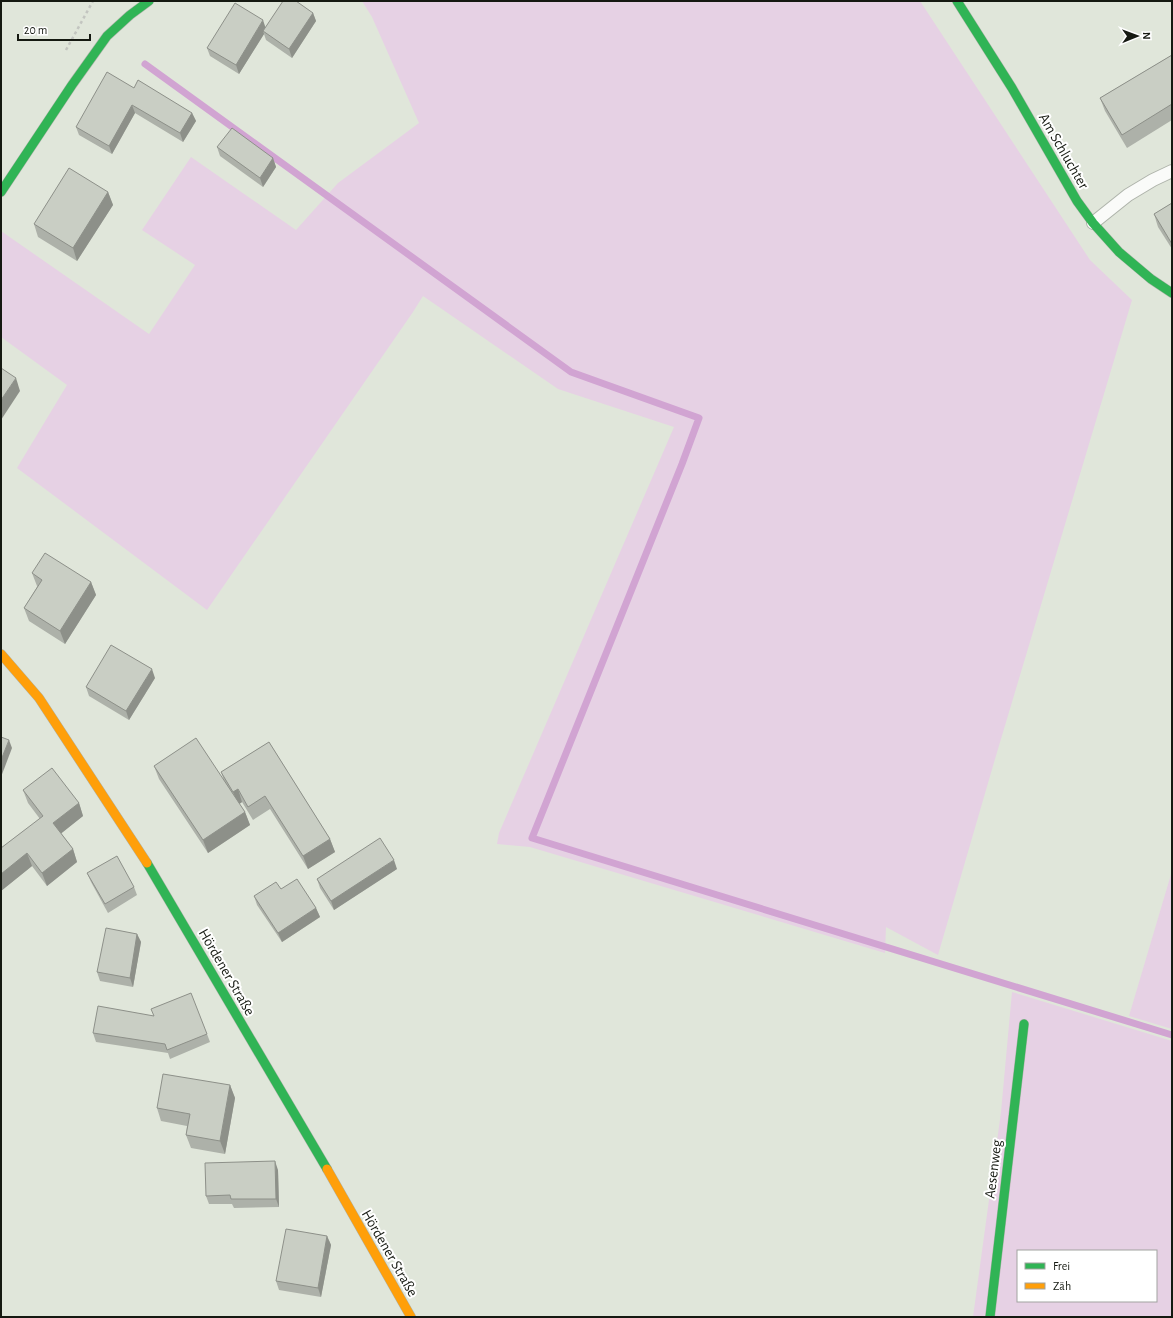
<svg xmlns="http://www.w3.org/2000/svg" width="1173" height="1318" viewBox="0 0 1173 1318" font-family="'Alegreya Sans',sans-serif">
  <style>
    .green { fill: #e6d1e4; fill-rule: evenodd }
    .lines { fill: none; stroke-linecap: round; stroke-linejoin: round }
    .stream { stroke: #d1a4d2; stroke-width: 7 }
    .lane-casing { stroke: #aeb3aa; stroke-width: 14 }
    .fast-casing { stroke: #aeb3aa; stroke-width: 10 }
    .slow-casing { stroke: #aeb3aa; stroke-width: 10 }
    .path { stroke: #c3c5c0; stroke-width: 2.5; stroke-dasharray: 3 3; stroke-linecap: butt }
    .lane { stroke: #fafbf9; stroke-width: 12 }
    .fast { stroke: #30b455; stroke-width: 9 }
    .slow { stroke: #ff9f0a; stroke-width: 9 }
    .wall { fill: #adb1a9 }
    .shaded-wall { fill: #8d9089 }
    .building { fill: #c9cec4; stroke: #8d9089 }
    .labels { text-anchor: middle; stroke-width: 4; stroke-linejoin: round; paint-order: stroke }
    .street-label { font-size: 15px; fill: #151911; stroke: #fff }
  </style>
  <rect width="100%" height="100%" fill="#e0e6da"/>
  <!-- green -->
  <g class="green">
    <polygon points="362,1 920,1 1090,260 1132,300 995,759 938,955 886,927 885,953 530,847 497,844 499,833 674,427 558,389 423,296 413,312 207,610 17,468 67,385 1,337 1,231 149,334 195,265 142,230 191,157 296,230 338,183 419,123 372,17"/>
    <polygon points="1172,871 1172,1029 1129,1016"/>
    <path d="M 1012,992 L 1172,1041 L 1172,1317 L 973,1317 L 1001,1112 ZM 1018,1251 L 1156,1251 L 1156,1301 L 1018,1301 Z"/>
  </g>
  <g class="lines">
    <!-- stream -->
    <polyline class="stream" points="145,64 571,372 699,418 682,464 532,838 1172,1035"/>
    <defs>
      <polyline id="lane" points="1093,223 1128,195 1153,180 1172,171"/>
      <g id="fast">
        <polyline points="957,1 1012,88 1077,201 1093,223 1119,252 1151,279 1172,293"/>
        <polyline points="1,192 72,85 107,36 130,15 149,1"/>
        <polyline points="147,863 327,1169"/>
        <polyline points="990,1317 1024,1024"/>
      </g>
      <g id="slow">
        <polyline points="1,654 39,698 147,863"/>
        <polyline points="327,1169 411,1317"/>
      </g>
    </defs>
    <!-- lane casing -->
    <use href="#lane" class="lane-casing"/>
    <!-- fast casing -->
    <use href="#fast" class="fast-casing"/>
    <!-- slow casing -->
    <use href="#slow" class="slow-casing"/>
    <!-- path -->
    <polyline class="path" points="66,50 93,1"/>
    <!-- lane -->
    <use href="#lane" class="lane"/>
    <!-- fast -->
    <use href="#fast" class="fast"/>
    <!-- slow -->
    <use href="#slow" class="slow"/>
  </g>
  <!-- wall -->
  <g class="wall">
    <polygon points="313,13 316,21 292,58 266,40 264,34 239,74 210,56 207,48"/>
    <polygon points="1172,55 1172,120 1127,148 1105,111 1100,98"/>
    <polygon points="134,88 192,113 196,121 183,142 135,113 112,154 79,135 76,127"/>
    <polygon points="217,147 273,158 276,167 263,187 220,156"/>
    <polygon points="108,192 113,205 77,261 38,237 34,224"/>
    <polygon points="1172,203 1172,249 1158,227 1154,214"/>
    <polygon points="32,573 91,582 96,595 65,644 29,621 24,608 37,587 37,586"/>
    <polygon points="155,678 129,720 89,696 86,687"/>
    <polygon points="269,742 330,839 335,852 308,869 270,809 253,820 242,802 239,804 245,812 250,825 208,853 159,779 154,766 224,781 221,772"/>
    <polygon points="23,790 79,803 83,816 61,833 73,849 77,862 47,886 32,866 1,891 1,848 40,819 28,803"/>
    <polygon points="397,869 334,910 320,888 317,879"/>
    <polygon points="87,873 134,887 137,895 108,913 91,882"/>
    <polygon points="281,889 316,908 320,917 282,942 257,905 254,896"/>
    <polygon points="137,934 141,942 133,987 100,981 97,972"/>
    <polygon points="93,1033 207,1034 210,1042 170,1059 168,1053 96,1042"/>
    <polygon points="230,1085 235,1098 225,1154 191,1148 186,1135 187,1126 161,1121 157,1108"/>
    <polygon points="278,1170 279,1207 234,1208 232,1204 209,1204 206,1196"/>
    <polygon points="327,1236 331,1245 321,1297 279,1290 276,1281"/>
  </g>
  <!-- shaded-wall -->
  <g class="shaded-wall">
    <polygon points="313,13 316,21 292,58 289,49"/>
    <polygon points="263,20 266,29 263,31 264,34 239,74 236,65"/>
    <polygon points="132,105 135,113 112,154 109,146"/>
    <polygon points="192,113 196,121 183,142 180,133"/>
    <polygon points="273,158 276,167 263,187 260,178"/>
    <polygon points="108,192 113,205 77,261 73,248"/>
    <polygon points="16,378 20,391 1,420 1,400"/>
    <polygon points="91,582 96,595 65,644 60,631"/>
    <polygon points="152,669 155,678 129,720 126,711"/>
    <polygon points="9,740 12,748 1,777 1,760"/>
    <polygon points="238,789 242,802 238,805 233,792"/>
    <polygon points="79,803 83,816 58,836 53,823"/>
    <polygon points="245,812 250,825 208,853 203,840"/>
    <polygon points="330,839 335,852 308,869 303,856"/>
    <polygon points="73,849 77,862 47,886 42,873"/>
    <polygon points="27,853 32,866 1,891 1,874"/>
    <polygon points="394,860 397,869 334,910 331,901"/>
    <polygon points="316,908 320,917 282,942 278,933"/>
    <polygon points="137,934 141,942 133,987 130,978"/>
    <polygon points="230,1085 235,1098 225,1154 220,1141"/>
    <polygon points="275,1161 278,1170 279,1207 276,1199"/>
    <polygon points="327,1236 331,1245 321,1297 318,1288"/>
  </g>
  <!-- building -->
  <g class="building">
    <polygon points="283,1 296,1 313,13 289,49 263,31"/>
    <polygon points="235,3 263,20 236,65 207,48"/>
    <polygon points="1172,55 1172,104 1122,135 1100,98"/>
    <polygon points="107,72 134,88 138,80 192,113 180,133 132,105 109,146 76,127"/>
    <polygon points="232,128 273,158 260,178 217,147"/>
    <polygon points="69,168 108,192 73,248 34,224"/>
    <polygon points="1172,203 1172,244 1154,214"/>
    <polygon points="1,368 16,378 1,400"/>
    <polygon points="45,553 91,582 60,631 24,608 42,580 32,573"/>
    <polygon points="111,645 152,669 126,711 86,687"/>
    <polygon points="1,737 9,740 1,760"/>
    <polygon points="196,738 245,812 203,840 154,766"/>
    <polygon points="269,742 330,839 303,856 265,796 248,807 238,789 233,792 221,772"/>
    <polygon points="52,768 79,803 53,823 73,849 42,873 27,853 1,874 1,848 43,816 23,790"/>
    <polygon points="380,838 394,860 331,901 317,879"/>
    <polygon points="117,856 134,887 105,904 87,873"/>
    <polygon points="297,879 316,908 278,933 254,896 276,882 281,889"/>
    <polygon points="106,928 137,934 130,978 97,972"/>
    <polygon points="191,993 207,1034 167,1050 165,1044 93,1033 98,1006 154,1016 151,1009"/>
    <polygon points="163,1074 230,1085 220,1141 186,1135 190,1114 157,1108"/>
    <polygon points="275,1161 276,1199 231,1199 230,1195 206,1196 205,1163"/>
    <polygon points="286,1229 327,1236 318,1288 276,1281"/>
  </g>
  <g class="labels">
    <!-- street labels -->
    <g class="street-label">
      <text transform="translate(1064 151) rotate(60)" y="5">Am Schluchter</text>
      <text transform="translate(227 972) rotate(60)" y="5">Hördener Straße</text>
      <text transform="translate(993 1169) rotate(-83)" y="5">Aesenweg</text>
      <text transform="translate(390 1253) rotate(60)" y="5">Hördener Straße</text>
    </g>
  </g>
  <!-- border -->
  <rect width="1173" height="1318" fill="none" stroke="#151911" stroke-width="4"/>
  <!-- legend -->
  <rect x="1017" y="1250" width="140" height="52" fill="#ffffff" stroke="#a1a3a0"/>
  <rect x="1025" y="1263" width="20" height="6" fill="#30b455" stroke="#a1a3a0"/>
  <text x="1053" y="1270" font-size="12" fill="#151911">Frei</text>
  <rect x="1025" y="1283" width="20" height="6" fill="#ff9f0a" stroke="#a1a3a0"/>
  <text x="1053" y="1290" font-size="12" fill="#151911">Zäh</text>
  <!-- north arrow -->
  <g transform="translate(1137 36) rotate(89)" stroke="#ffffff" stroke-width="3" paint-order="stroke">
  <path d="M0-3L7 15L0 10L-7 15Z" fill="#151911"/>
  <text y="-6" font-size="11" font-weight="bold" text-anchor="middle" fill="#151911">N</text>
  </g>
  <!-- scale -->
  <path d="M18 34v6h72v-6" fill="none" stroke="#151911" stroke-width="2"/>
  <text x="24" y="34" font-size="12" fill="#151911" stroke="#ffffff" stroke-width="3" paint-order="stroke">20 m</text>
</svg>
